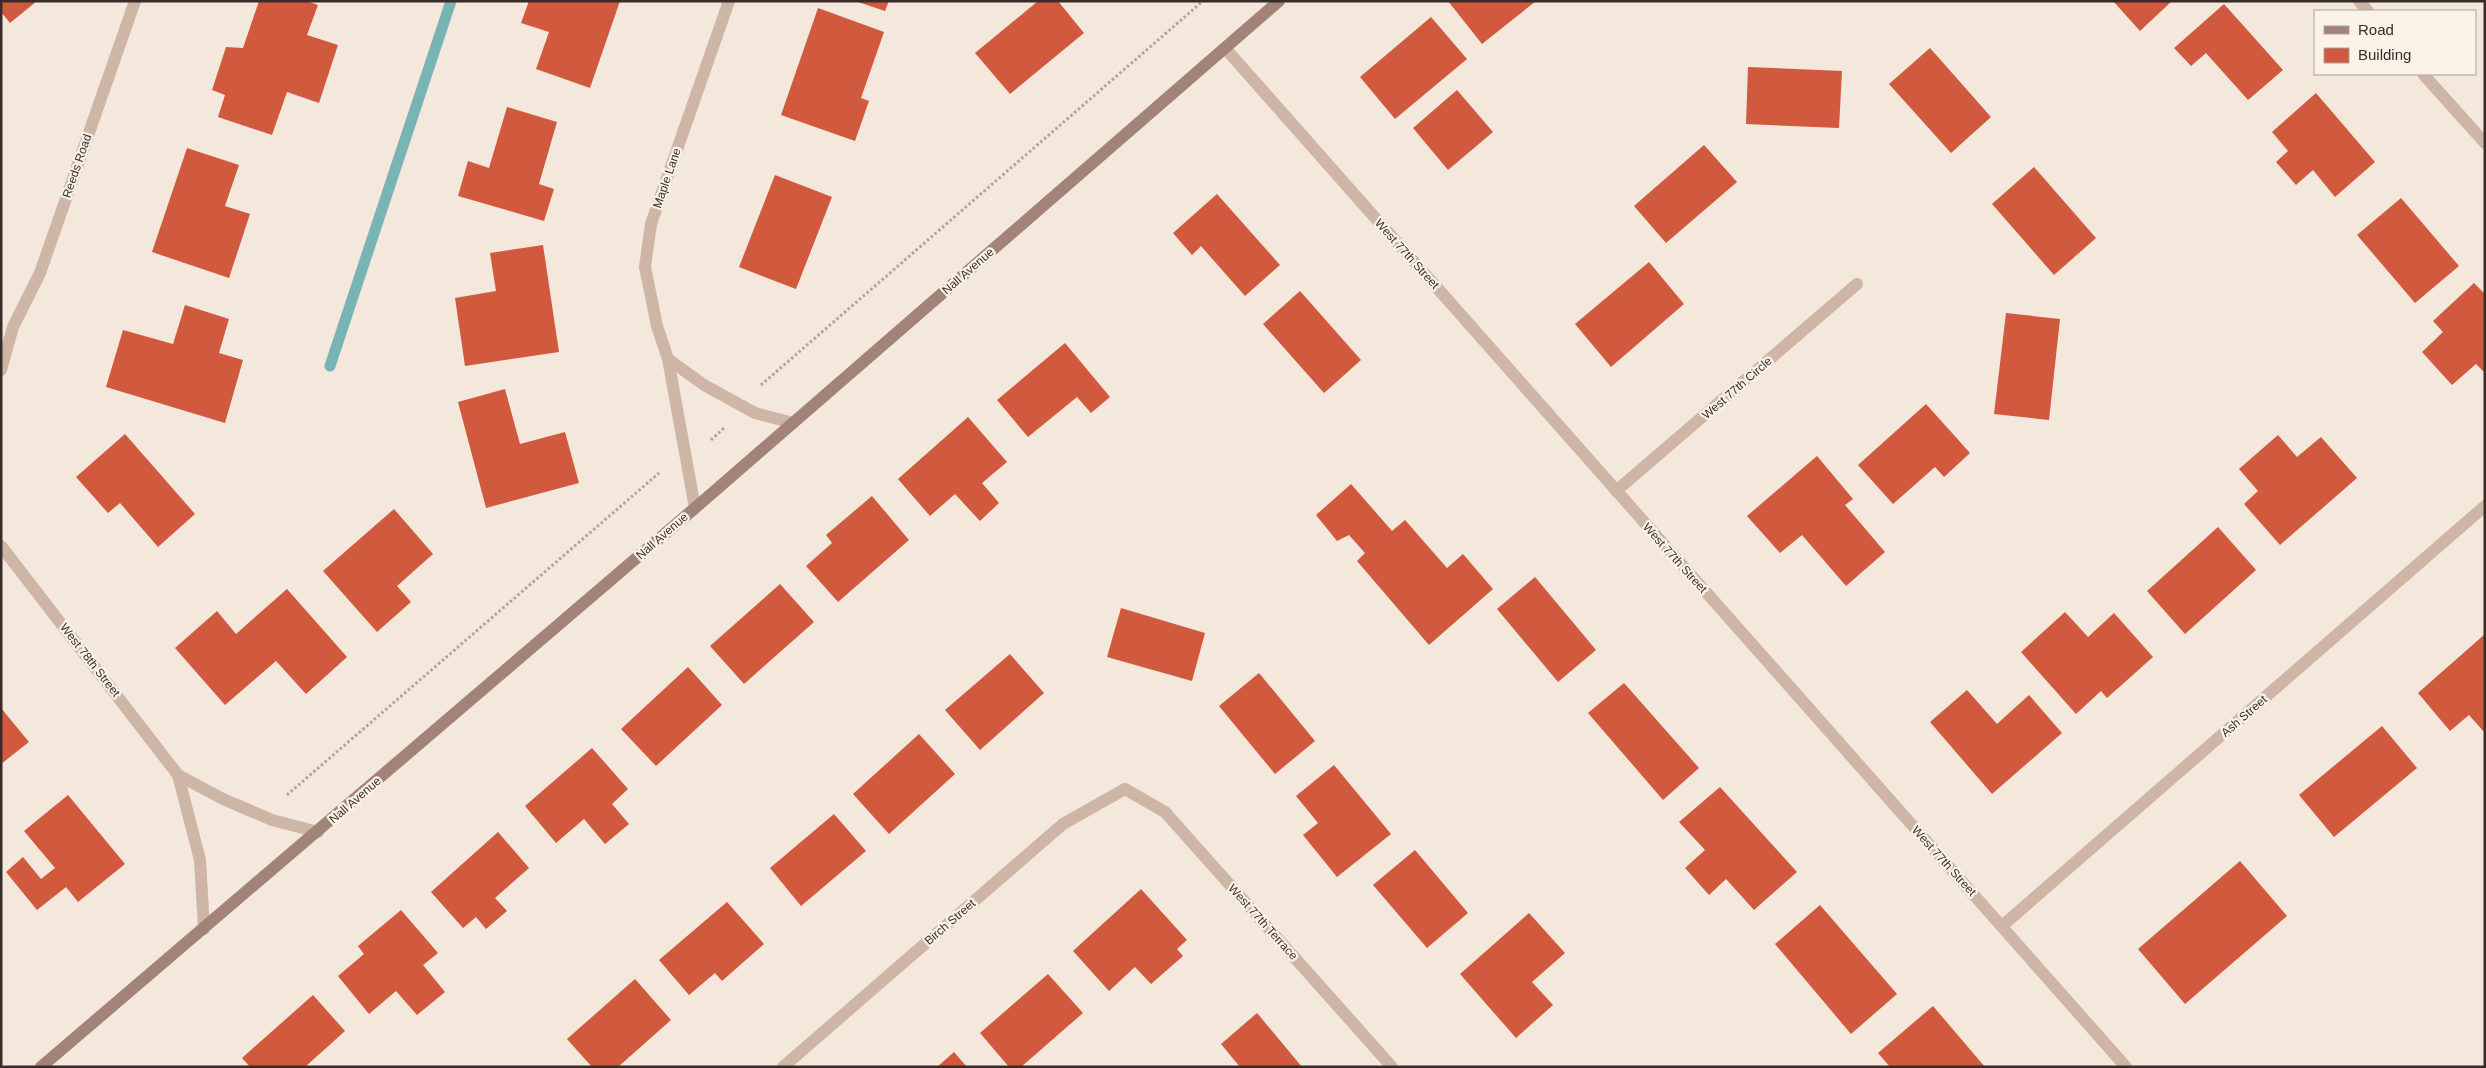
<svg xmlns="http://www.w3.org/2000/svg" width="2486" height="1068" viewBox="0 0 2486 1068" font-family="Arial,sans-serif">
  <style>
    .lines { fill: none; stroke-linecap: round; stroke-linejoin: round }
    .stream { stroke: #78b4b3; stroke-width: 11 }
    .building { fill: #d0593e }
    .path { stroke: #b9a090; stroke-width: 3; stroke-dasharray: 2.5 2.5; stroke-linecap: butt }
    .street { stroke: #cdb6a6; stroke-width: 12 }
    .secondary { stroke: #a18477; stroke-width: 12 }
    .labels { text-anchor: middle; stroke-width: 4.5; stroke-linejoin: round; paint-order: stroke }
    .street-label { font-size: 12px; fill: #392c28; stroke: #fbf2e8 }
  </style>
  <rect width="100%" height="100%" fill="#f4e7db"/>
  <g class="lines">
    <!-- stream -->
    <polyline class="stream" points="330,366 451,1"/>
  </g>
  <!-- building -->
  <g class="building">
    <polygon points="1,1 37,1 10,23 1,12"/>
    <polygon points="259,1 307,1 318,5 307,35 338,45 319,103 287,92 272,135 218,117 225,95 212,90 226,47 243,48"/>
    <polygon points="529,1 620,1 590,88 536,69 549,32 521,23"/>
    <polygon points="855,1 889,1 885,11"/>
    <polygon points="1038,1 1058,1 1084,33 1010,94 975,53"/>
    <polygon points="1448,1 1536,1 1482,44"/>
    <polygon points="2113,1 2172,1 2140,31"/>
    <polygon points="2224,4 2283,70 2248,100 2206,53 2191,66 2174,48"/>
    <polygon points="818,8 884,32 861,98 869,101 855,141 781,115"/>
    <polygon points="1431,17 1467,59 1395,119 1360,77"/>
    <polygon points="1930,48 1991,117 1951,153 1889,84"/>
    <polygon points="1748,67 1842,71 1839,128 1746,124"/>
    <polygon points="1457,90 1493,132 1448,170 1413,128"/>
    <polygon points="2316,93 2375,162 2335,197 2313,170 2296,185 2276,162 2288,151 2272,132"/>
    <polygon points="507,107 557,122 539,184 554,189 544,221 458,196 468,161 489,168"/>
    <polygon points="1704,145 1737,182 1666,243 1634,206"/>
    <polygon points="187,148 239,165 225,206 250,214 229,278 152,252"/>
    <polygon points="2034,167 2096,238 2054,275 1992,204"/>
    <polygon points="775,175 832,197 796,289 739,267"/>
    <polygon points="1217,194 1280,265 1245,296 1201,246 1192,255 1173,233"/>
    <polygon points="2401,198 2459,266 2415,303 2357,235"/>
    <polygon points="543,245 559,352 465,366 455,298 496,291 490,253"/>
    <polygon points="1649,262 1684,304 1611,367 1575,324"/>
    <polygon points="2474,283 2485,294 2485,373 2476,364 2452,385 2422,352 2443,332 2433,321"/>
    <polygon points="1300,291 1361,360 1324,393 1263,324"/>
    <polygon points="185,305 229,319 219,353 243,360 225,423 106,387 123,330 173,344"/>
    <polygon points="2006,313 2060,319 2049,420 1994,414"/>
    <polygon points="1065,343 1110,397 1091,413 1077,397 1028,437 997,400"/>
    <polygon points="505,389 520,444 565,432 579,483 486,508 458,402"/>
    <polygon points="1926,404 1970,453 1944,477 1935,467 1893,504 1858,465"/>
    <polygon points="968,417 1007,462 982,483 999,503 980,521 955,494 930,516 898,479"/>
    <polygon points="125,434 195,514 158,547 120,503 108,513 76,477"/>
    <polygon points="2278,435 2297,457 2321,437 2357,478 2280,545 2244,504 2258,491 2239,469"/>
    <polygon points="1817,456 1853,499 1845,505 1885,552 1846,586 1802,535 1780,553 1747,516"/>
    <polygon points="1351,484 1392,531 1405,520 1447,568 1463,554 1493,589 1429,645 1357,561 1365,553 1349,535 1337,541 1316,515"/>
    <polygon points="872,496 909,540 838,602 806,566 832,543 826,535"/>
    <polygon points="394,509 433,554 397,586 411,602 377,632 323,571"/>
    <polygon points="2218,527 2256,570 2185,634 2147,591"/>
    <polygon points="1535,577 1596,650 1558,682 1497,609"/>
    <polygon points="780,584 814,622 744,684 710,646"/>
    <polygon points="287,589 347,657 306,694 276,661 225,705 175,648 217,611 236,634"/>
    <polygon points="1121,608 1205,633 1192,681 1107,657"/>
    <polygon points="2065,612 2088,637 2114,613 2153,657 2107,698 2101,691 2076,714 2021,652"/>
    <polygon points="2485,634 2485,733 2469,715 2450,731 2418,693"/>
    <polygon points="1010,654 1044,693 980,750 945,710"/>
    <polygon points="688,667 722,705 656,766 621,729"/>
    <polygon points="1259,673 1315,741 1275,774 1219,706"/>
    <polygon points="1624,683 1699,768 1663,800 1588,713"/>
    <polygon points="1967,690 1997,724 2029,695 2062,733 1992,794 1930,722"/>
    <polygon points="1,708 29,742 1,764"/>
    <polygon points="2382,726 2417,768 2334,837 2299,795"/>
    <polygon points="919,734 955,774 889,834 853,794"/>
    <polygon points="592,748 628,789 612,804 629,824 605,844 584,819 556,843 525,806"/>
    <polygon points="1334,765 1391,834 1337,877 1303,835 1318,823 1296,796"/>
    <polygon points="1720,787 1797,872 1754,910 1726,879 1709,895 1685,868 1705,850 1679,822"/>
    <polygon points="68,795 125,864 78,902 66,887 37,910 6,872 23,857 41,879 55,868 24,831"/>
    <polygon points="834,814 866,851 801,906 770,868"/>
    <polygon points="498,832 529,868 495,898 507,911 486,929 476,917 463,928 431,892"/>
    <polygon points="1415,850 1468,913 1427,948 1373,885"/>
    <polygon points="2240,861 2287,916 2185,1004 2138,949"/>
    <polygon points="1141,889 1187,940 1177,949 1183,956 1151,984 1135,967 1109,991 1073,951"/>
    <polygon points="727,902 764,944 722,981 715,973 689,995 659,960"/>
    <polygon points="1820,905 1897,994 1851,1034 1775,944"/>
    <polygon points="401,910 438,953 423,965 445,992 417,1015 396,991 369,1014 338,976 364,954 358,946"/>
    <polygon points="1529,913 1565,953 1532,982 1553,1005 1516,1038 1460,974"/>
    <polygon points="1048,974 1083,1013 1021,1067 1009,1067 980,1033"/>
    <polygon points="635,979 671,1020 618,1067 592,1067 567,1039"/>
    <polygon points="313,995 345,1031 305,1067 250,1067 242,1058"/>
    <polygon points="1933,1006 1985,1067 1890,1067 1878,1053"/>
    <polygon points="1257,1013 1302,1067 1240,1067 1221,1044"/>
    <polygon points="954,1052 967,1067 937,1067"/>
  </g>
  <g class="lines">
    <!-- path -->
    <g class="path">
      <polyline points="761,385 1203,1"/>
      <polyline points="711,440 725,427"/>
      <polyline points="287,795 659,473"/>
    </g>
    <!-- street -->
    <g class="street">
      <polyline points="2359,1 2368,11"/>
      <polyline points="1225,48 2126,1067"/>
      <polyline points="2423,74 2485,143"/>
      <polyline points="668,359 704,385 755,413 793,423"/>
      <polyline points="1,370 13,327 40,273 135,1"/>
      <polyline points="1616,491 1857,284"/>
      <polyline points="695,508 668,359 657,326 645,267 651,224 729,1"/>
      <polyline points="1,546 178,775 200,860 204,929"/>
      <polyline points="178,775 223,799 272,820 318,832"/>
      <polyline points="2002,926 2485,506"/>
      <polyline points="783,1067 1063,824 1125,789 1165,812 1392,1067"/>
    </g>
    <!-- secondary -->
    <polyline class="secondary" points="41,1067 695,508 1279,1"/>
  </g>
  <g class="labels">
    <!-- street labels -->
    <g class="street-label">
      <text transform="translate(77 166) rotate(-71)" y="4">Reeds Road</text>
      <text transform="translate(667 178) rotate(-71)" y="4">Maple Lane</text>
      <text transform="translate(1407 254) rotate(48)" y="4">West 77th Street</text>
      <text transform="translate(968 271) rotate(-41)" y="4">Nall Avenue</text>
      <text transform="translate(1737 388) rotate(-41)" y="4">West 77th Circle</text>
      <text transform="translate(662 536) rotate(-41)" y="4">Nall Avenue</text>
      <text transform="translate(1675 558) rotate(48)" y="4">West 77th Street</text>
      <text transform="translate(90 660) rotate(52)" y="4">West 78th Street</text>
      <text transform="translate(2244 716) rotate(-41)" y="4">Ash Street</text>
      <text transform="translate(355 800) rotate(-41)" y="4">Nall Avenue</text>
      <text transform="translate(1944 861) rotate(48)" y="4">West 77th Street</text>
      <text transform="translate(950 922) rotate(-41)" y="4">Birch Street</text>
      <text transform="translate(1263 922) rotate(48)" y="4">West 77th Terrace</text>
    </g>
  </g>
  <!-- border -->
  <rect width="2486" height="1068" fill="none" stroke="#392c28" stroke-width="5"/>
  <!-- legend -->
  <rect x="2314" y="10" width="162" height="65" fill="#fbf2e8" stroke="#ada39b"/>
  <rect x="2324" y="26" width="25" height="8" fill="#a18477" stroke="#ada39b"/>
  <text x="2358" y="35" font-size="15" fill="#392c28">Road</text>
  <rect x="2324" y="48" width="25" height="15" fill="#d0593e" stroke="#ada39b"/>
  <text x="2358" y="60" font-size="15" fill="#392c28">Building</text>
</svg>
